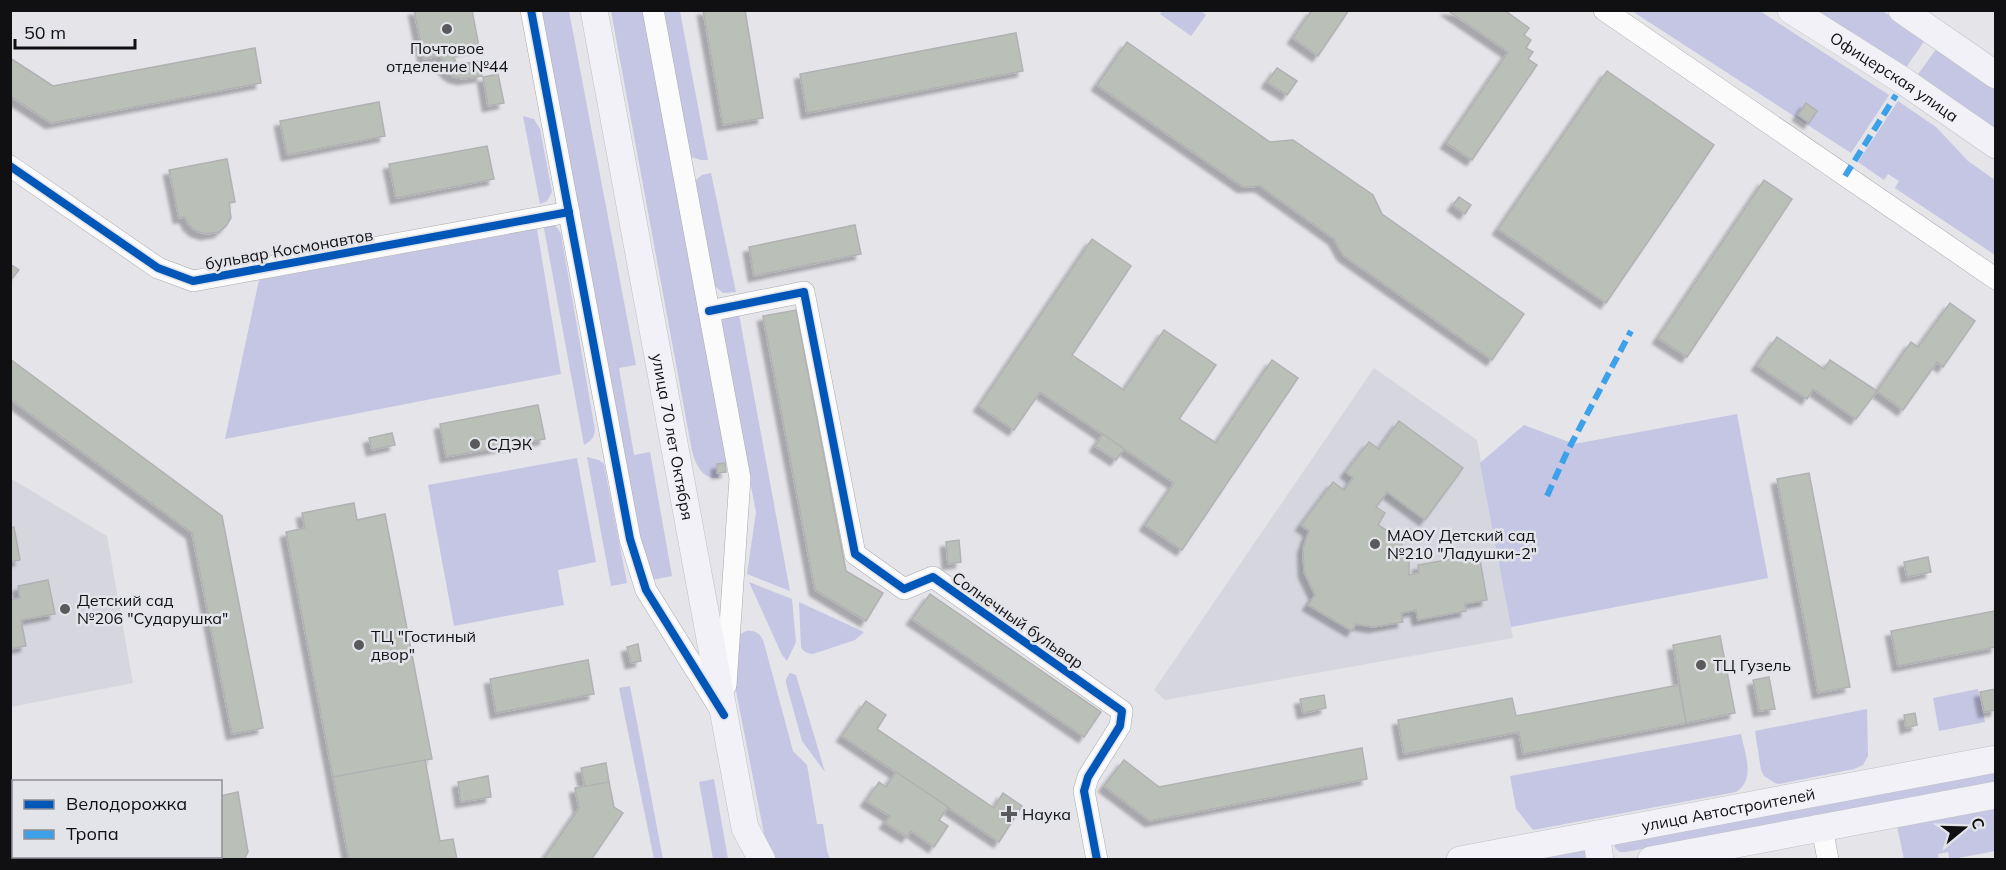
<svg xmlns="http://www.w3.org/2000/svg" width="2006" height="870" viewBox="0 0 2006 870" font-family="Mulish,sans-serif">
  <style>
    .built { fill: #d6d6df }
    .green { fill: #c5c6e4 }
    .building { fill: #bac0b8; stroke: #b1b1b3; stroke-width: 1.5; filter: url(#shadow) }
    .lines { fill: none; stroke-linecap: round; stroke-linejoin: round }
    .minor-casing { stroke: #aaaaad; stroke-width: 22 }
    .major-casing { stroke: #c1c1c3; stroke-width: 28 }
    .minor { stroke: #fbfbfc; stroke-width: 21 }
    .major { stroke: #f1f1f7; stroke-width: 27 }
    .quiet { stroke: #3da1ea; stroke-width: 6; stroke-dasharray: 12 6; stroke-linecap: butt }
    .cycleway-casing { stroke: #e3e3ea; stroke-width: 11 }
    .cycleway { stroke: #0057b8; stroke-width: 8 }
    .poi-dot { fill: #5a5a5d; stroke: #e3e3ea; stroke-width: 2 }
    .labels { text-anchor: middle; stroke-width: 5; stroke-linejoin: round; paint-order: stroke }
    .poi-label { font-size: 16px; fill: #101012; stroke: #e3e3ea; text-anchor: start }
    .street-label { font-size: 16px; fill: #101012; stroke: #e3e3ea }
  </style>
  <defs>
    <filter id="shadow"><feDropShadow dx="-5.5" dy="5.5" stdDeviation="1.5" flood-color="#0004"/></filter>
  </defs>
  <rect width="100%" height="100%" fill="#e4e4e9"/>
  <!-- built -->
  <g class="built">
    <polygon points="1374,368 1477,440 1513,638 1165,700 1154,690"/>
    <polygon points="10,478 107,536 133,683 11,707"/>
  </g>
  <!-- green -->
  <g class="green">
    <polygon points="537,11 569,11 636,365 619,368 634,455 650,452 672,576 652,580 634,535"/>
    <path d="M 611,11 L 643,11 L 728,463 L 717,464 L 718,478 C 702,479 696,465 692,451 Z"/>
    <polygon points="661,11 680,11 708,160 701,160 691,157"/>
    <polygon points="1201,11 1206,15 1191,36 1160,14 1163,11"/>
    <polygon points="1632,11 1760,11 1889,95 1851,153"/>
    <polygon points="1818,11 1883,11 1925,40 1905,69"/>
    <polygon points="1937,48 1995,89 1995,131 1916,77"/>
    <polygon points="1898,101 1936,127 1968,161 1995,180 1995,255 1895,188 1899,181 1888,174 1884,180 1858,162"/>
    <polygon points="523,116 534,119 540,129 552,192 547,201 540,204"/>
    <polygon points="711,173 736,292 723,293 715,286 695,181 702,175"/>
    <path d="M 543,223 C 552,224 557,225 561,234 L 595,430 C 594,438 591,441 584,445 Z"/>
    <polygon points="537,229 561,374 225,439 259,280"/>
    <polygon points="738,309 790,591 747,574 756,512 720,328 724,315"/>
    <polygon points="1737,414 1768,578 1511,627 1480,463 1524,425 1574,444"/>
    <polygon points="587,457 599,460 604,464 627,583 611,586"/>
    <polygon points="577,458 596,562 558,570 564,605 454,626 428,485"/>
    <polygon points="749,582 792,599 796,642 787,661 782,655"/>
    <path d="M 799,602 L 864,632 L 855,640 L 813,654 C 808,653 804,653 801,647 Z"/>
    <path d="M 746,631 C 756,630 761,634 764,643 L 793,751 L 807,765 L 817,824 L 823,824 L 827,851 L 830,859 L 770,860 L 766,844 L 735,686 L 739,635 Z"/>
    <polygon points="790,673 796,675 825,772 802,741 786,683 786,679"/>
    <polygon points="630,686 663,859 654,859 619,688"/>
    <polygon points="1978,689 1985,722 1939,731 1933,698"/>
    <polygon points="1867,709 1868,756 1863,765 1854,769 1779,784 1775,783 1764,776 1761,770 1755,731"/>
    <path d="M 1741,734 C 1745,754 1756,779 1736,792 L 1533,830 L 1516,809 L 1510,776 Z"/>
    <polygon points="1995,766 1995,783 1626,852 1620,852 1615,848 1615,843"/>
    <polygon points="714,779 728,859 713,859 699,782"/>
    <polygon points="1995,798 1995,851 1953,859 1949,858 1948,852 1938,854 1939,859 1904,859 1897,826"/>
    <polygon points="1583,849 1586,852 1586,859 1510,860"/>
  </g>
  <!-- building -->
  <g class="building">
    <polygon points="414,10 472,10 479,47 424,59"/>
    <polygon points="703,10 745,10 763,118 723,125"/>
    <polygon points="1312,10 1349,10 1318,56 1293,38"/>
    <polygon points="1447,10 1504,10 1529,28 1524,35 1531,40 1526,48 1533,52 1528,59 1537,65 1472,160 1446,143 1508,52"/>
    <polygon points="1016,33 1023,71 807,113 800,74"/>
    <polygon points="1127,42 1270,142 1293,140 1373,195 1382,214 1524,314 1492,360 1343,255 1334,239 1260,186 1243,187 1097,85"/>
    <polygon points="255,48 261,83 51,123 10,96 10,58 53,86"/>
    <polygon points="452,53 456,62 461,64 480,61 482,76 463,79 454,77 448,73 444,68 441,55"/>
    <polygon points="1277,68 1297,81 1287,95 1267,82"/>
    <polygon points="1607,71 1714,145 1606,303 1498,229"/>
    <polygon points="498,74 504,103 488,106 483,77"/>
    <polygon points="379,102 385,136 287,155 280,121"/>
    <polygon points="1806,103 1817,111 1809,123 1798,115"/>
    <polygon points="487,146 494,179 396,198 389,164"/>
    <polygon points="227,159 235,202 229,203 231,218 226,226 219,232 206,234 196,231 189,225 185,217 179,218 169,170"/>
    <polygon points="1764,180 1792,199 1687,357 1658,338"/>
    <polygon points="1459,197 1471,205 1465,214 1453,205"/>
    <polygon points="855,225 861,254 754,276 749,247"/>
    <polygon points="1092,239 1131,266 1072,355 1124,390 1164,330 1216,365 1179,419 1216,443 1272,360 1298,378 1182,550 1145,525 1174,483 1040,392 1014,430 979,406"/>
    <polygon points="10,264 19,270 10,281"/>
    <polygon points="1950,303 1975,321 1943,367 1937,362 1903,410 1877,391 1911,342 1918,347"/>
    <polygon points="796,310 846,571 883,593 866,621 815,590 763,316"/>
    <polygon points="1777,337 1824,369 1830,360 1877,391 1856,419 1813,389 1807,399 1757,365"/>
    <polygon points="10,359 222,516 263,728 232,734 192,533 10,399"/>
    <polygon points="538,405 545,439 446,457 440,424"/>
    <polygon points="1399,421 1463,468 1425,520 1387,492 1376,507 1385,513 1378,525 1394,535 1401,543 1409,560 1409,575 1419,573 1418,565 1479,554 1487,600 1465,604 1466,611 1418,620 1416,610 1401,613 1403,622 1373,627 1356,624 1352,631 1308,605 1315,595 1304,572 1303,548 1309,531 1301,525 1333,482 1344,490 1353,478 1346,472 1369,442 1379,449"/>
    <polygon points="392,433 395,445 372,450 369,438"/>
    <polygon points="1103,434 1124,449 1116,460 1095,446"/>
    <polygon points="725,463 726,472 717,473 717,464"/>
    <polygon points="1809,473 1850,687 1818,693 1777,479"/>
    <polygon points="354,503 357,520 385,514 432,759 333,777 286,532 305,528 302,513"/>
    <polygon points="14,527 20,560 10,562 10,528"/>
    <polygon points="959,540 961,562 948,564 946,542"/>
    <polygon points="1928,557 1931,572 1907,577 1904,562"/>
    <polygon points="48,580 55,614 21,620 26,646 10,649 10,600 20,598 18,586"/>
    <polygon points="930,594 1101,712 1084,737 912,619"/>
    <polygon points="1995,611 1996,647 1898,666 1891,631"/>
    <polygon points="1720,636 1735,713 1686,723 1673,645"/>
    <polygon points="638,644 641,661 631,663 627,647"/>
    <polygon points="588,660 594,694 496,713 490,679"/>
    <polygon points="1769,677 1775,709 1759,711 1753,680"/>
    <polygon points="1679,685 1686,723 1523,754 1519,732 1404,754 1398,720 1512,698 1516,716"/>
    <polygon points="1996,689 1996,710 1984,712 1980,692"/>
    <polygon points="1324,695 1326,708 1303,713 1300,699"/>
    <polygon points="866,701 886,715 877,729 994,808 1003,793 1022,806 999,842 842,736"/>
    <polygon points="1915,713 1917,725 1906,728 1904,715"/>
    <polygon points="1362,748 1367,779 1150,821 1104,786 1124,760 1159,787"/>
    <polygon points="425,760 440,841 453,839 457,860 349,860 333,777"/>
    <polygon points="606,763 609,782 585,787 581,768"/>
    <polygon points="896,772 948,807 939,820 948,826 934,847 911,831 907,837 885,823 890,816 866,801 879,782 886,787"/>
    <polygon points="488,776 491,797 461,802 458,782"/>
    <polygon points="609,782 614,807 623,813 591,860 543,860 579,808 575,788"/>
    <polygon points="238,792 248,852 244,860 208,860 210,856 220,856 220,796"/>
  </g>
  <g class="lines">
    <defs>
      <g id="minor">
        <polyline points="531,10 630,539 646,590 720,709"/>
        <polyline points="653,10 740,478 726,685"/>
        <polyline points="1604,10 1996,279"/>
        <polyline points="10,166 158,268 193,281 569,212"/>
        <polyline points="709,311 804,292 855,554 904,589 933,577 1122,711 1120,726 1088,777 1084,791 1097,860"/>
        <polyline points="1822,827 1828,860"/>
      </g>
      <g id="major">
        <path id="s1" d="M 594,10 L 745,828 L 762,860"/>
        <path id="s2" d="M 1791,10 L 1905,82 L 1996,145"/>
        <polyline points="1902,10 1996,75"/>
        <polyline points="1596,834 1600,860"/>
        <path id="s3" d="M 1460,860 L 1996,759"/>
        <polyline points="1651,860 1996,795"/>
      </g>
    </defs>
    <!-- minor casing -->
    <use href="#minor" class="minor-casing"/>
    <!-- major casing -->
    <use href="#major" class="major-casing"/>
    <!-- minor -->
    <use href="#minor" class="minor"/>
    <!-- major -->
    <use href="#major" class="major"/>
    <!-- quiet -->
    <g class="quiet">
      <polyline points="1845,176 1896,95"/>
      <polyline points="1547,496 1567,452 1631,331"/>
    </g>
    <defs>
      <g id="cycleway">
        <polyline points="531,10 630,539 646,590 724,715"/>
        <polyline points="10,166 158,268 193,281 569,212"/>
        <polyline points="709,311 804,292 855,554 904,589 933,577 1122,711 1120,726 1088,777 1084,791 1097,860"/>
      </g>
    </defs>
    <!-- cycleway casing -->
    <use href="#cycleway" class="cycleway-casing"/>
    <!-- cycleway -->
    <use href="#cycleway" class="cycleway"/>
  </g>
  <!-- markers -->
  <g class="poi-dot">
    <circle cx="447" cy="29" r="6"/>
    <circle cx="475" cy="444" r="6"/>
    <circle cx="1375" cy="544" r="6"/>
    <circle cx="65" cy="609" r="6"/>
    <circle cx="359" cy="645" r="6"/>
    <circle cx="1701" cy="665" r="6"/>
    <path d="M1006 805h6v6h6v6h-6v6h-6v-6h-6v-6h6z"/>
  </g>
  <g class="labels">
    <!-- poi labels -->
    <g class="poi-label">
      <text x="447" y="54" text-anchor="middle">Почтовое<tspan x="447" dy="18">отделение №44</tspan></text>
      <text x="487" y="450">СДЭК</text>
      <text x="1387" y="541">МАОУ Детский сад<tspan x="1387" dy="18">№210 "Ладушки-2"</tspan></text>
      <text x="77" y="606">Детский сад<tspan x="77" dy="18">№206 "Сударушка"</tspan></text>
      <text x="371" y="642">ТЦ "Гостиный<tspan x="371" dy="18">двор"</tspan></text>
      <text x="1713" y="671">ТЦ Гузель</text>
      <text x="1022" y="820">Наука</text>
    </g>
    <!-- street labels -->
    <g class="street-label">
      <text dy="6" stroke="none"><textPath href="#s2" startOffset="123">Офицерская улица</textPath></text>
      <text transform="translate(289 249) rotate(-10)" y="6">бульвар Космонавтов</text>
      <text dy="6" stroke="none"><textPath href="#s1" startOffset="434">улица 70 лет Октября</textPath></text>
      <text transform="translate(1018 620) rotate(35)" y="6">Солнечный бульвар</text>
      <text dy="6" stroke="none"><textPath href="#s3" startOffset="273">улица Автостроителей</textPath></text>
    </g>
  </g>
  <!-- border -->
  <rect width="2006" height="870" fill="none" stroke="#101012" stroke-width="24"/>
  <!-- legend -->
  <rect x="12" y="780" width="210" height="78" fill="#e3e3ea" stroke="#8f8f94" stroke-width="1.5"/>
  <rect x="24" y="800" width="30" height="9" fill="#0057b8" stroke="#8f8f94" stroke-width="1.5"/>
  <text x="66" y="810" font-size="18" fill="#101012">Велодорожка</text>
  <rect x="24" y="830" width="30" height="9" fill="#3da1ea" stroke="#8f8f94" stroke-width="1.5"/>
  <text x="66" y="840" font-size="18" fill="#101012">Тропа</text>
  <!-- north arrow -->
  <g transform="translate(1964 828) rotate(71)" stroke="#e3e3ea" stroke-width="4.5" paint-order="stroke">
  <path d="M0-4.5L10 22L0 15L-10 22Z" fill="#101012"/>
  <text y="-9" font-size="16" font-weight="bold" text-anchor="middle" fill="#101012">С</text>
  </g>
  <!-- scale -->
  <path d="M15 39v9h120v-9" fill="none" stroke="#101012" stroke-width="3"/>
  <text x="24" y="39" font-size="18" fill="#101012" stroke="#e3e3ea" stroke-width="4.5" paint-order="stroke">50 m</text>
</svg>
